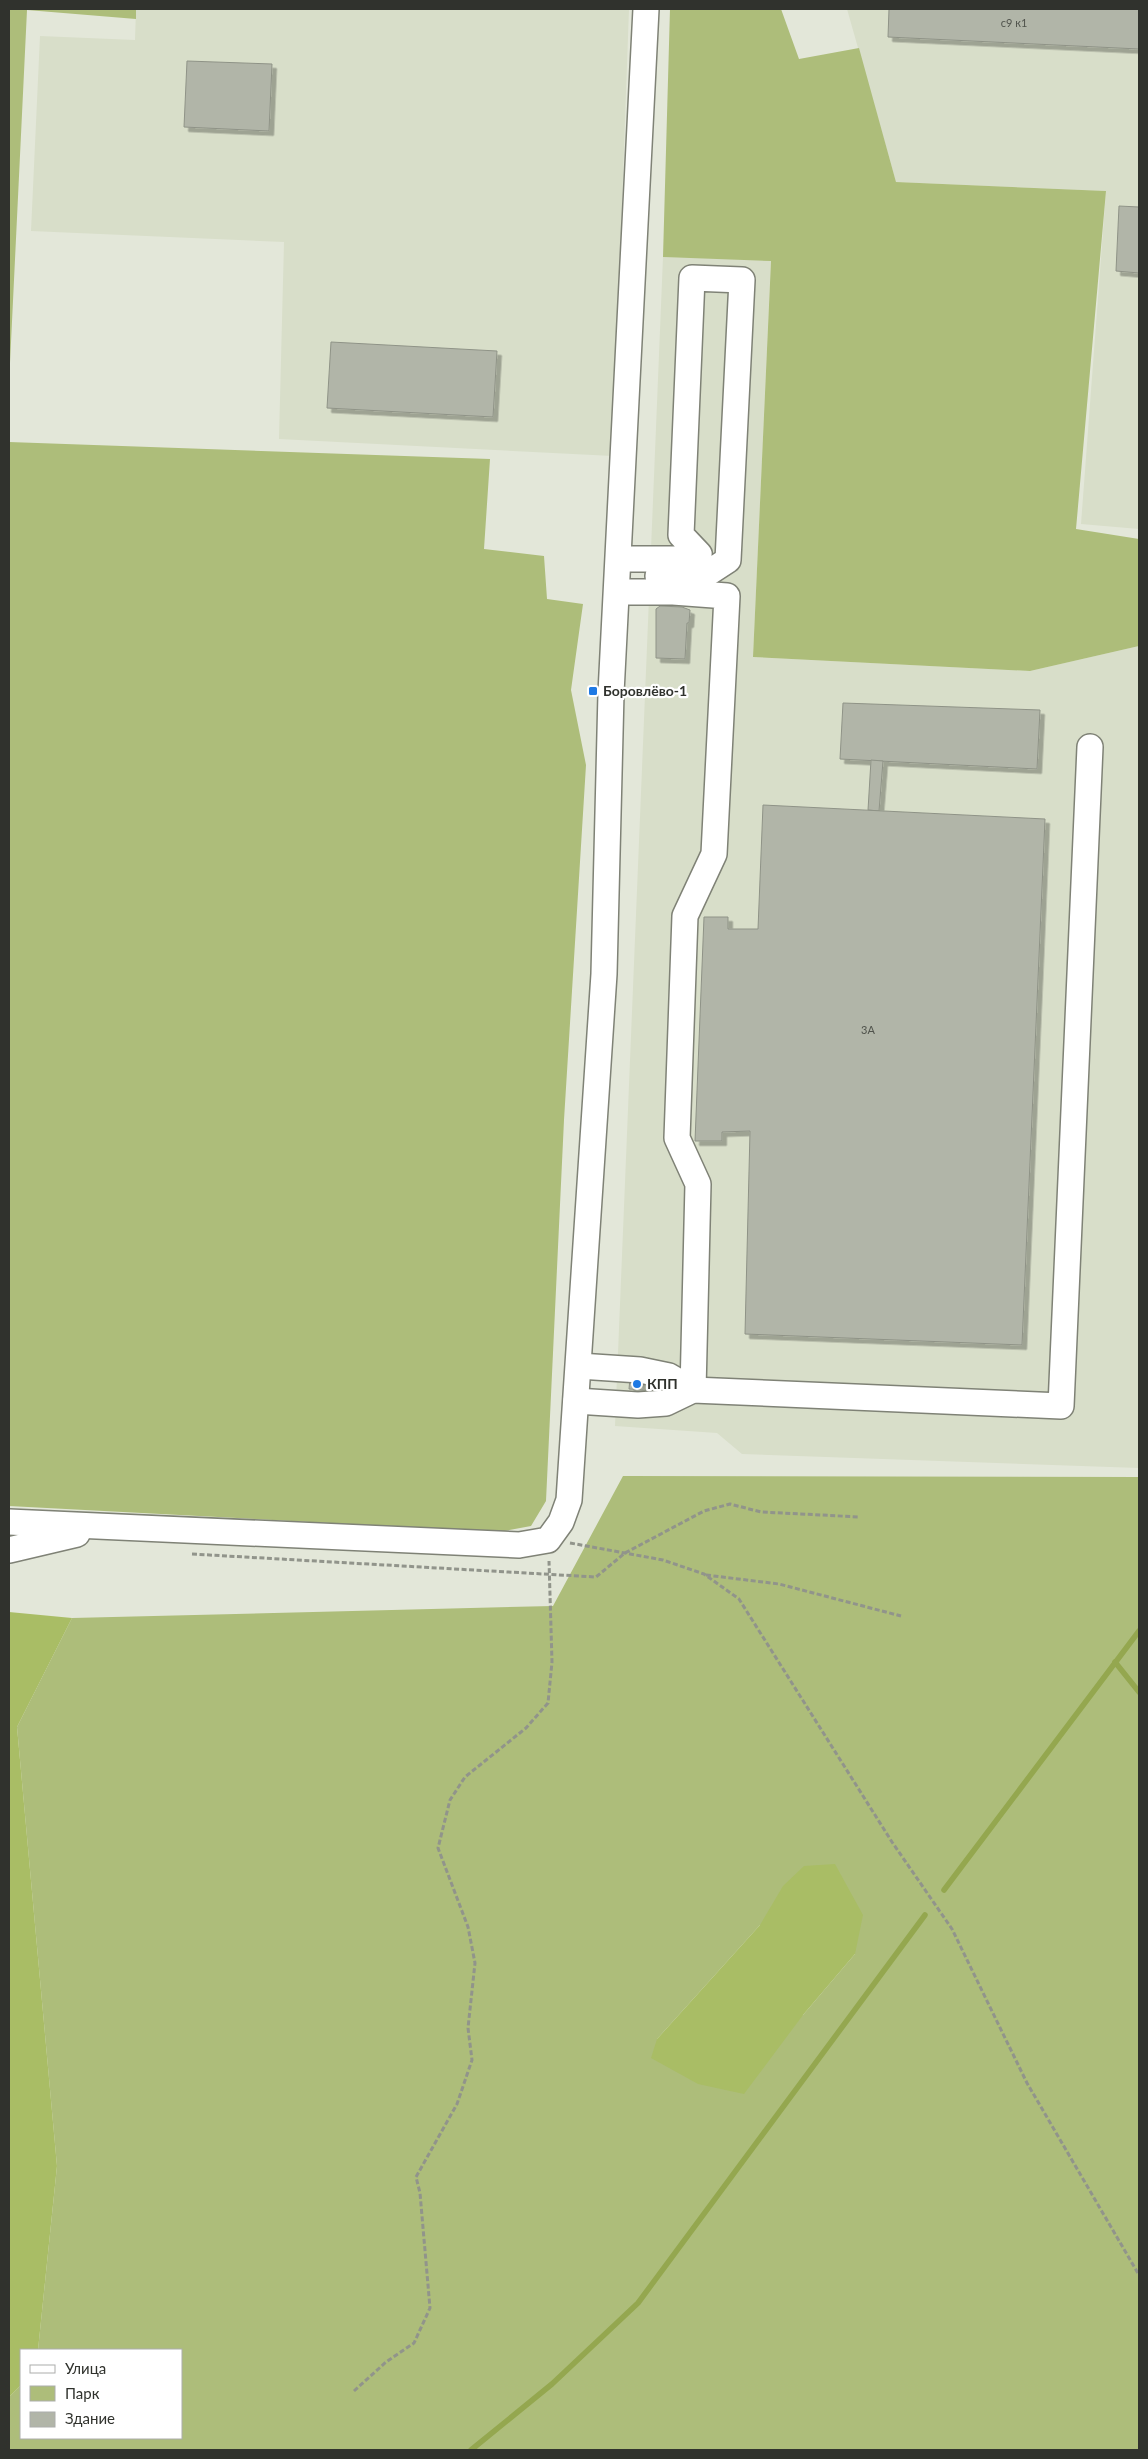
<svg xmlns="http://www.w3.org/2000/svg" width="1148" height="2459" viewBox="0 0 1148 2459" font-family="Lato,sans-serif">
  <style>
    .built { fill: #d8dec9 }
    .green { fill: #adbd7a; fill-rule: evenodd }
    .forest { fill: #a9bd65 }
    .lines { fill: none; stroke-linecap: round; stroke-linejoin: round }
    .stream { stroke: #94a74f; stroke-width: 5.5 }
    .building { fill: #b1b5a8; stroke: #8f9387; filter: url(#shadow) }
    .minor-casing { stroke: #7f8276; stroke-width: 28 }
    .path { stroke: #91948b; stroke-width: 3; stroke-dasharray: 5 2.5; stroke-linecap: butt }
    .minor { stroke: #fff; stroke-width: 25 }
    .poi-dot { fill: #1f7ae4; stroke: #fff; stroke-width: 2 }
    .labels { text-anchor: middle; stroke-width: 4.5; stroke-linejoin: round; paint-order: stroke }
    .number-label { font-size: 11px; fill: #50534c }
    .poi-label { font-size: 14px; font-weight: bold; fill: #30322d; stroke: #fff; text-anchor: start }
  </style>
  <defs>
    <filter id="shadow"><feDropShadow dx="4.5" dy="4.5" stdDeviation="0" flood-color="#0004"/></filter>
  </defs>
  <rect width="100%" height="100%" fill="#e3e7d9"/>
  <!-- built -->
  <g class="built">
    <polygon points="136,9 629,9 613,456 279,439 284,242 31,231 40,36 135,40"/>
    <polygon points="847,9 1139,9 1139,529 1081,524 1106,191 896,182"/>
    <polygon points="663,257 771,260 753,657 1030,671 1139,646 1139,1468 742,1454 717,1433 615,1426"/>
  </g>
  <!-- green -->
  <g class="green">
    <polygon points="9,9 136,9 136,19 27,10 9,384"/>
    <polygon points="670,9 781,9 799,59 859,48 896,182 1106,191 1076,529 1139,539 1139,646 1030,671 753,657 771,261 663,257"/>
    <polygon points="9,442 490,459 484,549 544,556 547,599 583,604 571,690 586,765 564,1120 546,1501 531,1526 499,1532 9,1506"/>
    <path d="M 623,1476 L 1139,1477 L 1139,2450 L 9,2450 L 9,2397 L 21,2385 L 21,2438 L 181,2438 L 181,2350 L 38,2350 L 57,2166 L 17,1727 L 72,1618 L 553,1606 ZM 760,1925 L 855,1954 L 803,2015 L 657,2039 Z"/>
  </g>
  <!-- forest -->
  <g class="forest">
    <polygon points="9,1612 72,1618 17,1727 57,2166 38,2350 21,2350 21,2385 9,2397"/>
    <polygon points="835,1864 863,1915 855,1954 803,2015 744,2094 698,2084 651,2058 657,2039 760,1925 783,1886 804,1866"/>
  </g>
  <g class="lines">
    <!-- stream -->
    <g class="stream">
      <polyline points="1115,1662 1139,1692"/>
      <polyline points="944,1890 1139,1631"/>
      <polyline points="471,2450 552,2384 638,2303 925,1915"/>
    </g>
  </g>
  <!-- building -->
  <g class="building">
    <polygon points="889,9 1139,9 1139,49 888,37"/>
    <polygon points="187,61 272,64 269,131 184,127"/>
    <polygon points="1119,206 1139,207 1139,273 1116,271"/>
    <polygon points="331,342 497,351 493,417 327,408"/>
    <polygon points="660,606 682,607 690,610 689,623 687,623 685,659 656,658 656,609"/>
    <polygon points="843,703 1040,710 1037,769 840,759"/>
    <polygon points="871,760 883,761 879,811 868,810"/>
    <polygon points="763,805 1045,819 1022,1345 745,1334 750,1131 722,1132 722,1141 695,1141 704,917 728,917 728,929 758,929"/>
    <polygon points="630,1378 644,1379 643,1390 629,1389"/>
  </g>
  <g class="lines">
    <defs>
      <g id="minor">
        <polyline points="619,559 697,559 699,554 681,535 692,278 742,280 728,560 705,575 658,576"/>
        <polyline points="618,592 673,592 727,596 714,854 685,916 677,1138 698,1184 693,1390"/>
        <polyline points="579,1366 640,1370 669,1376 693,1390"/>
        <polyline points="576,1401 638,1405 666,1403 693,1390 1061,1406 1090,747"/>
        <polyline points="9,1522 519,1545 548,1540 561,1522 569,1500 604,974 611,693 646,9"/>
        <polyline points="9,1550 77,1534"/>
      </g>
    </defs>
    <!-- minor casing -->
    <use href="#minor" class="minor-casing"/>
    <!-- path -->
    <g class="path">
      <polyline points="570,1543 663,1560 704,1574 739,1599 892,1842 952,1929 1027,2083 1139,2275"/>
      <polyline points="192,1554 596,1577 625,1553 704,1511 730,1504 761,1512 860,1517"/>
      <polyline points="706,1575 779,1584 901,1616"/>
      <polyline points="354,2391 386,2362 414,2343 430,2308 420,2193 416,2177 457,2104 472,2060 468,2028 475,1963 468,1927 438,1848 450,1800 465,1777 526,1728 548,1703 552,1662 549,1561"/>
    </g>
    <!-- minor -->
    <use href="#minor" class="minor"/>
  </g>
  <!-- markers -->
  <g class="poi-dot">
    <rect x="588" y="686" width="10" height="10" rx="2.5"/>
    <circle cx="637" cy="1384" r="5"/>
  </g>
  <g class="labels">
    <!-- number labels -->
    <g class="number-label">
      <text x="1014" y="27">с9 к1</text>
      <text x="868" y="1034">3А</text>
    </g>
    <!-- poi labels -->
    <g class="poi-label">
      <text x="603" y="696">Боровлёво-1</text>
      <text x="647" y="1389">КПП</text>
    </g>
  </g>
  <!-- border -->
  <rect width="1148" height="2459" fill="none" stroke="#30322d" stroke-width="20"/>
  <!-- legend -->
  <rect x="20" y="2349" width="162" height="90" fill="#ffffff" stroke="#acadab"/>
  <rect x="30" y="2365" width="25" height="8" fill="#ffffff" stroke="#acadab"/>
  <text x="65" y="2374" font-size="15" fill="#30322d">Улица</text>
  <rect x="30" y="2386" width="25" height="15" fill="#adbd7a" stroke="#acadab"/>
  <text x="65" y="2399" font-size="15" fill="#30322d">Парк</text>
  <rect x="30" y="2412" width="25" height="15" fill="#b1b5a8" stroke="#acadab"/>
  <text x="65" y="2424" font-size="15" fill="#30322d">Здание</text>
</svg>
